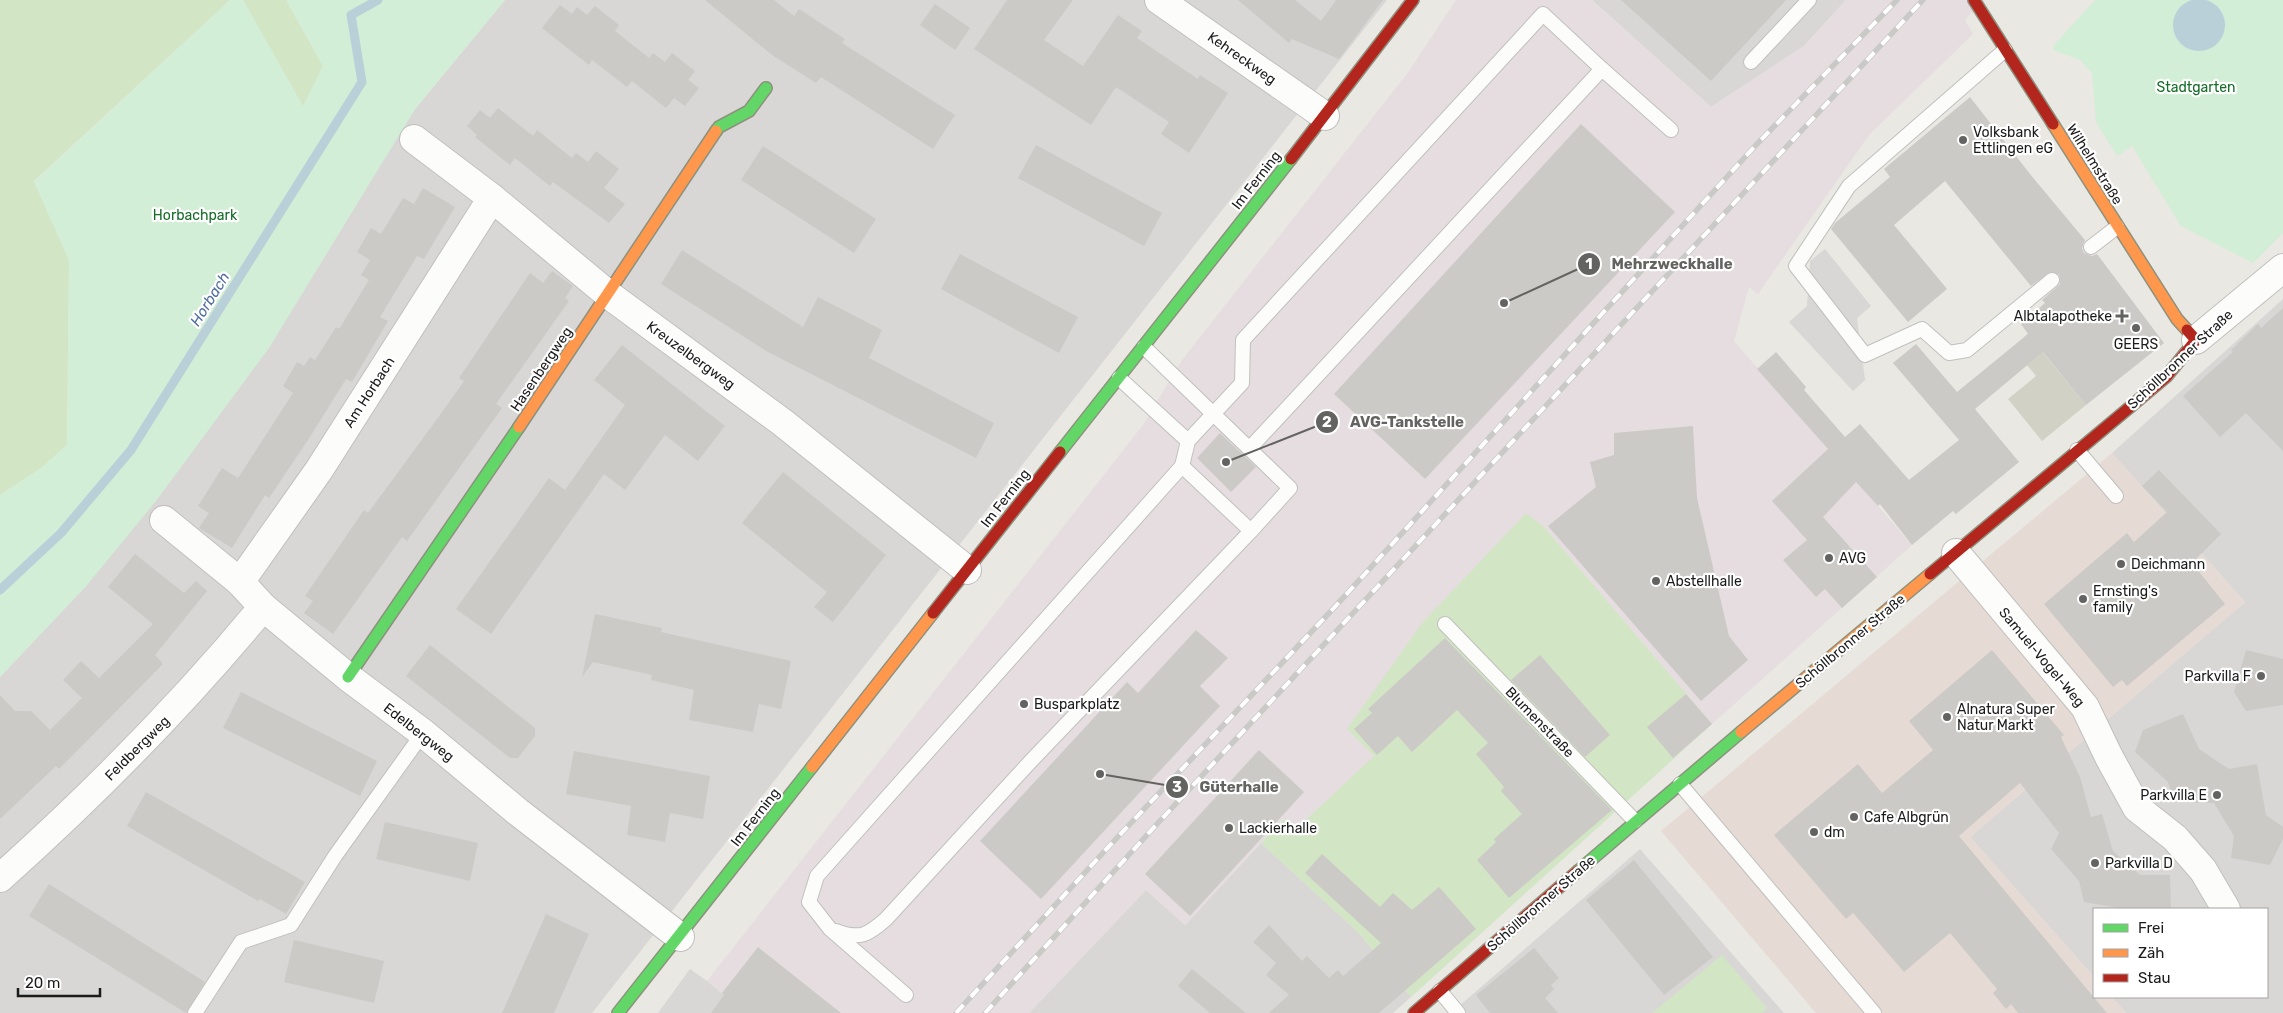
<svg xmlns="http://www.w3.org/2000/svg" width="2283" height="1013" viewBox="0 0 2283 1013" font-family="Rubik,sans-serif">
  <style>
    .residential { fill: #d8d7d5 }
    .commercial { fill: #e6dad5 }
    .industrial { fill: #e6dde1 }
    .construction { fill: #d1d1c6 }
    .grass { fill: #d2e5c4 }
    .park { fill: #d3eed6 }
    .water { fill: #b9d0d9 }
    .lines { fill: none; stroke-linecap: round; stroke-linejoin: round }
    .stream { stroke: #b9d0d9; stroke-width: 9 }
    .building { fill: #cccac6 }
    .lane-casing { stroke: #c0c0be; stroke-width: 16 }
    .street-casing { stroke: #c0c0be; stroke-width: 30 }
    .fast-casing { stroke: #8d917e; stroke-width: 14 }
    .slow-casing { stroke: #8d917e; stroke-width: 14 }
    .jam-casing { stroke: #8d917e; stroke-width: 14 }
    .lane { stroke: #fcfcfb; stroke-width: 14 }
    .street { stroke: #fcfcfb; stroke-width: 28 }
    .fast { stroke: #63d668; stroke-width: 11 }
    .slow { stroke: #ff974d; stroke-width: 11 }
    .jam { stroke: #b3261e; stroke-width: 11 }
    .rail-casing { stroke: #c9c9c8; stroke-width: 5.5 }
    .rail { stroke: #fff; stroke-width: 4; stroke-dasharray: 11; stroke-linecap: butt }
    .poi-dot { fill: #636361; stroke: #fff; stroke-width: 2 }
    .labels { text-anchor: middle; stroke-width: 4.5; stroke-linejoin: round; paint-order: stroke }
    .street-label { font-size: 14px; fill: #1b1b1b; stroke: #fff }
    .park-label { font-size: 14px; fill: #156d27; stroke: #fff }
    .poi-label { font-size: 14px; fill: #1b1b1b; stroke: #fff; text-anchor: start }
    .water-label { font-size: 15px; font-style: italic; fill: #516fa0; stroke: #fff }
    .leader { fill: none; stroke: #636361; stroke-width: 2 }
    .callout-dot { fill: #636361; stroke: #fff; stroke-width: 2 }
    .mark-label { font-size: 15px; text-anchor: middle; font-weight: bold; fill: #fff }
    .callout-label { font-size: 15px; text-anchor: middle; font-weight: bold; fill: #636361; stroke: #fff; stroke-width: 4.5; stroke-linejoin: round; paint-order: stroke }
  </style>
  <rect width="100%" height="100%" fill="#e9e8e3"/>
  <!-- residential -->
  <g class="residential">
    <polygon points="505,0 1387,0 592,1013 0,1013 0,677 87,585 415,109"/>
    <polygon points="1592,0 1846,0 1804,46 1711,107"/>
    <polygon points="1825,249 1871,306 1857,318 1865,380 1853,391 1789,322 1807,306 1810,261"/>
    <polygon points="2283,299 2283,1013 2126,1013 2112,997 2267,997 2267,909 2094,909 2094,977 1970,837 2245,602 2112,453"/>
    <polygon points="1261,843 1359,933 1411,997 1393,1013 1029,1013 1146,890 1185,925"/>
    <polygon points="1640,849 1784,1013 1451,1013"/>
    <polygon points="690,969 707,981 746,1013 658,1013"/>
  </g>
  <!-- commercial -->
  <polygon class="commercial" points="2112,453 2245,602 1970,837 2094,977 2094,997 2112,997 2126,1013 1816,1013 1661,831"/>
  <!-- industrial -->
  <polygon class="industrial" points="1456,0 1592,0 1711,107 1804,46 1846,0 1983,0 1965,20 1973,34 1869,135 1758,294 1749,287 1734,341 1912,545 1712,724 1544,527 1348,729 1375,756 1296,829 1284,818 1185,925 1146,890 1029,1013 746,1013 707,981 1143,425 1182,360 1409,71"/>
  <!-- construction -->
  <polygon class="construction" points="2028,334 2086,405 2042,441 2008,399 2036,376 2027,365 2038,356 2024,337"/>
  <!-- grass -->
  <g class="grass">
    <polygon points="0,0 230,0 34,181 69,260 67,445 41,468 0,495"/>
    <polygon points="243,0 286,0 323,66 303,107"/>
    <polygon points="1526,513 1544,527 1712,724 1411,997 1359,933 1261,843 1285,818 1296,829 1374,756 1347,729 1422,623"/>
    <polygon points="1722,955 1767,1008 1762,1013 1652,1013"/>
  </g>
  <!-- park -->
  <g class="park">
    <polygon points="230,0 243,0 303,106 323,66 286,0 505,0 415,109 269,348 156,501 87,585 0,677 0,495 41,468 67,445 69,260 34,182"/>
    <polygon points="2095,0 2283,0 2283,233 2253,263 2181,226 2132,146 2117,156 2096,122 2092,73 2080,60 2053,50 2054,45"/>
  </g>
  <!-- water -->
  <circle class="water" cx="2199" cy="25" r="26"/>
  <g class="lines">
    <!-- stream -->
    <polyline class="stream" points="0,590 61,533 131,450 362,82 351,15 378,0"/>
  </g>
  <!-- building -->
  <g class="building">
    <polygon points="705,0 774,0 794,16 799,9 845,39 842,43 955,115 933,149 821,77 816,83 772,55"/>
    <polygon points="1007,0 1073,0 1044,40 1083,66 1118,15 1142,31 1137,38 1198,79 1200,75 1228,93 1189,153 1161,134 1169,122 1116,87 1091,125 974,49"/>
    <polygon points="1238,0 1295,0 1321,21 1336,0 1383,0 1339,59 1292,39 1289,43"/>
    <polygon points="1621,0 1786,0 1711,81"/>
    <polygon points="935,4 970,28 955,50 920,25"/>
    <polygon points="560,5 572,14 577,7 587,15 595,6 619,25 615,31 649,58 653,53 665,62 672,53 695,71 688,80 699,88 685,106 674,98 666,108 632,81 627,87 592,60 589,65 542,28"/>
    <polygon points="1970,97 2030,174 2085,240 2082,248 2084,253 2092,256 2097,254 2164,343 2086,405 2043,352 1975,409 2019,462 1956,514 1953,511 1912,545 1880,504 1878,506 1856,482 1823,517 1877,577 1842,608 1825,589 1816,597 1783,560 1807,540 1772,501 1828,449 1757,369 1776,352 1806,387 1804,390 1845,437 1860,424 1909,480 1959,440 1893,363 1916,344 1957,392 2028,334 2021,324 2045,303 2042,300 2060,284 2059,275 2050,272 2031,286 1945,181 1894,225 1947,289 1908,322 1831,229 1835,223 1890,177 1884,169"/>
    <polygon points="498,108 533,136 537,130 572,158 576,153 588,162 596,151 619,169 604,188 625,204 609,223 553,182 550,186 515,158 510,165 475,137 477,135 467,126 480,110 490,118"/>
    <polygon points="1581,124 1675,212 1425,479 1334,394"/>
    <polygon points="1036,145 1162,213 1144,246 1018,178"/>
    <polygon points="763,146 876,219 854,253 741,180"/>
    <polygon points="423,188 455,207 424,259 417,256 380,317 388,321 352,382 346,379 310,437 269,498 265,495 232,548 199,528 209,513 198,506 222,468 238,478 293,393 283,386 297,362 304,366 310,357 315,360 336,327 339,329 369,280 361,275 370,260 357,252 371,228 381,234 403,198 414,204"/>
    <polygon points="682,250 803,327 818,297 882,330 869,358 994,423 976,458 768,352 661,284"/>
    <polygon points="960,254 1078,317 1059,353 941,289"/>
    <polygon points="552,271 573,286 565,298 569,301 496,404 502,408 407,541 402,537 333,634 304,613 313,601 305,596 364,510 368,513 440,415 464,381 459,378 530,273 543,283"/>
    <polygon points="2283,308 2283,451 2246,413 2220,437 2183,396 2233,352 2231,350 2258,324 2261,328"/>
    <polygon points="622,345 725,426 698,461 665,435 625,490 604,474 491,634 456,609 549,478 565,490 625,405 594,380"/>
    <polygon points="1693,426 1697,498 1729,636 1748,660 1701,701 1548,526 1596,487 1590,462 1614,455 1614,433"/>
    <polygon points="1220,433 1256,467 1231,492 1197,458"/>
    <polygon points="2159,470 2221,534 2192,563 2225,604 2127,686 2122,680 2113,687 2044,604 2127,533 2134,542 2167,512 2142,486"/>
    <polygon points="783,472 886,555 833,622 814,607 827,592 742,523"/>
    <polygon points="135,554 184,593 196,581 207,591 155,655 163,664 59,769 56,766 0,819 0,695 15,711 31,711 50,730 82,698 63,680 81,661 99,678 153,624 108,587"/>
    <polygon points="595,614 662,628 661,632 791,661 781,709 759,704 753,732 689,720 694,690 651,680 652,675 593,662 582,677"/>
    <polygon points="1196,630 1228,658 1200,686 1220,706 1041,899 980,841 1127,682 1138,693"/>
    <polygon points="1445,638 1612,810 1509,898 1477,860 1496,842 1494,839 1522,814 1501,791 1504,787 1476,754 1488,743 1457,710 1412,752 1398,736 1377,755 1354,729 1372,713 1368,709"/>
    <polygon points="430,645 535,728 535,736 518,758 510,758 406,676"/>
    <polygon points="1992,650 2064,735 2061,737 2080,777 2091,817 2102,814 2113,851 2140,875 2170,875 2171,909 2124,909 2084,902 2079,881 2051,849 2059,833 2020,783 1959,836 2107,1013 2018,1013 2011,1004 2006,1009 1993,993 1997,989 1950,933 1904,972 1853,913 1846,919 1774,835 1858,764 1882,793 1933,750 1909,721"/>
    <polygon points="2246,650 2283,659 2283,705 2246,711 2234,692"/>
    <polygon points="1540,655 1610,735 1585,757 1511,680"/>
    <polygon points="241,692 377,761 360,796 223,728"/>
    <polygon points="1686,694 1712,724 1673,758 1647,727"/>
    <polygon points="2183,714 2199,749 2229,769 2257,764 2266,815 2283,827 2283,839 2270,865 2231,858 2234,836 2214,803 2174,802 2168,782 2135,752 2143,730"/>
    <polygon points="1259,750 1304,792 1190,916 1145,874"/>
    <polygon points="574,751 710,776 703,819 670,813 665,842 627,835 631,806 566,794"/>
    <polygon points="146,792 305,882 286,914 260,899 258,901 127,826"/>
    <polygon points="385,822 478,843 470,881 376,859"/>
    <polygon points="1322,854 1380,907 1393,893 1412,910 1439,887 1476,929 1379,1013 1269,1013 1289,995 1266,975 1276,963 1253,942 1269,925 1302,961 1307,956 1329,978 1338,970 1343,976 1381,943 1305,873"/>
    <polygon points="1634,860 1713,957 1664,995 1586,900"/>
    <polygon points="49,884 205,982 186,1013 29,916"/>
    <polygon points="546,914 589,934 560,999 554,1013 502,1013"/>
    <polygon points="294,940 384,961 374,1003 284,982"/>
    <polygon points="758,947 841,1013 711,1013 724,995 722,993"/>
    <polygon points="1534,948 1559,978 1551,985 1554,989 1545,998 1558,1013 1490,1013 1476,995"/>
    <polygon points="1192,969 1246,1013 1210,1013 1178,986"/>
  </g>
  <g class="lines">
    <defs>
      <g id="lane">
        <polyline points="2005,50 1849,186 1796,266 1865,355 1922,329 1949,353 1967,350 2052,280"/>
        <polyline points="1751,62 1809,0"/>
        <polyline points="2091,247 2117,227"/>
        <polyline points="1144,347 1290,488 1251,531 1182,466 1188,441 1242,383 1243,340 1543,14 1602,69"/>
        <polyline points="1119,378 1188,441"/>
        <polyline points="1250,448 1602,69 1671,130"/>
        <polyline points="2077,450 2116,496"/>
        <polyline points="1445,624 1635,821"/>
        <polyline points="1680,784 1874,1013"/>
        <path d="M 836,931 C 860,940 868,935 886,919 L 1030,762 L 1251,531"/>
        <polyline points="1440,991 1458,1013"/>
        <polyline points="906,995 830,929 809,902 817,876 1182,466"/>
        <polyline points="195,1013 241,942 291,925 335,856 423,733"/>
      </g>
      <g id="street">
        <polyline points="1159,0 1325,116"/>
        <polyline points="414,139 492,198 609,295 782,422 967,570"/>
        <polyline points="2196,340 2283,268"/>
        <polyline points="164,520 240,582 263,607 348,677 423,733 518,812 680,937"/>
        <polyline points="1956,553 2085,707 2109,757 2137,808 2175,838 2203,870 2226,909"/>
        <polyline points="240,582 319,470 492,198"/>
        <path d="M 0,878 C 94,794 182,705 263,607"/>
      </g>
      <g id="fast">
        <polyline points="716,131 719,127 749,111 766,88"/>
        <polyline points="1060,452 1291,159"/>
        <polyline points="348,677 519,427"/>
        <polyline points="1578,871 1741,732"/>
        <polyline points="618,1013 812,767"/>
      </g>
      <g id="slow">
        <polyline points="2053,124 2177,319 2187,330"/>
        <polyline points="519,427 716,131"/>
        <polyline points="1741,732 1930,574"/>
        <polyline points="812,767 933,613"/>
      </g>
      <g id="jam">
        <polyline points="1974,0 2053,124"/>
        <polyline points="1291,159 1413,0"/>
        <polyline points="1930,574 2166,377 2196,340 2187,330"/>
        <polyline points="933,613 1060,452"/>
        <polyline points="1414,1013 1578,871"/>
      </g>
    </defs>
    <!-- lane casing -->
    <use href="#lane" class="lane-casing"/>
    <!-- street casing -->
    <use href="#street" class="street-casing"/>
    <!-- fast casing -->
    <use href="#fast" class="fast-casing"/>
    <!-- slow casing -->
    <use href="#slow" class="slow-casing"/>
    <!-- jam casing -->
    <use href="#jam" class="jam-casing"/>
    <!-- lane -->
    <use href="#lane" class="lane"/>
    <!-- street -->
    <use href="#street" class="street"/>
    <!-- fast -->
    <use href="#fast" class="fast"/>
    <!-- slow -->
    <use href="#slow" class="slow"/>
    <!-- jam -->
    <use href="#jam" class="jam"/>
    <defs>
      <g id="rail">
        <polyline points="956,1013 1113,842 1332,610 1756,145 1897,0"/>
        <polyline points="985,1013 1157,824 1923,0"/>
      </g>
    </defs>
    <!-- rail casing -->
    <use href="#rail" class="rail-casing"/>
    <!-- rail -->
    <use href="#rail" class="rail"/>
  </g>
  <!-- markers -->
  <g class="poi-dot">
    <circle cx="1963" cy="140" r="5"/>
    <path d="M2119.5 308.5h5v5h5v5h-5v5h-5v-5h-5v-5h5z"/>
    <circle cx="2136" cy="328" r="5"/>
    <circle cx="1829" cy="558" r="5"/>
    <circle cx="2121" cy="564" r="5"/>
    <circle cx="1656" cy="581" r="5"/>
    <circle cx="2083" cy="599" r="5"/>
    <circle cx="2261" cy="676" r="5"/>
    <circle cx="1024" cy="704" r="5"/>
    <circle cx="1947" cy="717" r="5"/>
    <circle cx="2217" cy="795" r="5"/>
    <circle cx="1854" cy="817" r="5"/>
    <circle cx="1229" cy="828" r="5"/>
    <circle cx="1814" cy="832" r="5"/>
    <circle cx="2095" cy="863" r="5"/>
  </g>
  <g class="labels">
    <!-- street labels -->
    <g class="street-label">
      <text transform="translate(1242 58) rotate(35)" y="5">Kehreckweg</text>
      <text transform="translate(2095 164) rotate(58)" y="5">Wilhelmstraße</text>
      <text transform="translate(1256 180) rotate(-52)" y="5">Im Ferning</text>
      <text transform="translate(691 355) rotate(36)" y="5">Kreuzelbergweg</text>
      <text transform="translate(2180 359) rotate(-43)" y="5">Schöllbronner Straße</text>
      <text transform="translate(541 369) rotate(-56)" y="5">Hasenbergweg</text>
      <text transform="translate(369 392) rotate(-57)" y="5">Am Horbach</text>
      <text transform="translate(1005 498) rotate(-52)" y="5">Im Ferning</text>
      <text transform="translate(1850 641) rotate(-40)" y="5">Schöllbronner Straße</text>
      <text transform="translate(2042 657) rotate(50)" y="5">Samuel-Vogel-Weg</text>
      <text transform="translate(1540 722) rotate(46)" y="5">Blumenstraße</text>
      <text transform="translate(419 732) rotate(38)" y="5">Edelbergweg</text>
      <text transform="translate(137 748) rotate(-45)" y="5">Feldbergweg</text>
      <text transform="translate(755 817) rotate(-52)" y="5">Im Ferning</text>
      <text transform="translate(1541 903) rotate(-41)" y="5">Schöllbronner Straße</text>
    </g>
    <!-- park labels -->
    <g class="park-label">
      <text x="2196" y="92">Stadtgarten</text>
      <text x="195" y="220">Horbachpark</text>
    </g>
    <!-- poi labels -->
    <g class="poi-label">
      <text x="1973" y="137">Volksbank<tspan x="1973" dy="16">Ettlingen eG</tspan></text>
      <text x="2112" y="321" text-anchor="end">Albtalapotheke</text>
      <text x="2136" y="349" text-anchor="middle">GEERS</text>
      <text x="1839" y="563">AVG</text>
      <text x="2131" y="569">Deichmann</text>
      <text x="1666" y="586">Abstellhalle</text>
      <text x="2093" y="596">Ernsting's<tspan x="2093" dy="16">family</tspan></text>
      <text x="2251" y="681" text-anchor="end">Parkvilla F</text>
      <text x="1034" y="709">Busparkplatz</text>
      <text x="1957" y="714">Alnatura Super<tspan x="1957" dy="16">Natur Markt</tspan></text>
      <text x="2207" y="800" text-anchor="end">Parkvilla E</text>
      <text x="1864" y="822">Cafe Albgrün</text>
      <text x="1239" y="833">Lackierhalle</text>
      <text x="1824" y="837">dm</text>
      <text x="2105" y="868">Parkvilla D</text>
    </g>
    <!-- water labels -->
    <g class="water-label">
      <text transform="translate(210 299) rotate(-58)" y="5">Horbach</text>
    </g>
  </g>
  <!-- callouts -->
  <path class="leader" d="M1504 303L1589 264M1226 462L1327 422M1100 774L1177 787"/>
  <g class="callout-dot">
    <circle cx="1504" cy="303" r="5"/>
    <circle cx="1226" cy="462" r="5"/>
    <circle cx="1100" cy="774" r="5"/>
    <circle cx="1589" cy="264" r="12"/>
    <circle cx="1327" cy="422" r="12"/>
    <circle cx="1177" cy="787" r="12"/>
  </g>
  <g class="mark-label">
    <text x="1589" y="269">1</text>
    <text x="1327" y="427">2</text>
    <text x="1177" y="792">3</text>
  </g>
  <g class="callout-label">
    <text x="1672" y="269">Mehrzweckhalle</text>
    <text x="1407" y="427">AVG-Tankstelle</text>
    <text x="1239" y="792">Güterhalle</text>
  </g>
  <!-- legend -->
  <rect x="2093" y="908" width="175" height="90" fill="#ffffff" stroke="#a4a4a4"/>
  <rect x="2103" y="924" width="25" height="8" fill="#63d668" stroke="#a4a4a4"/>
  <text x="2138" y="933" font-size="15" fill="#1b1b1b">Frei</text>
  <rect x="2103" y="949" width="25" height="8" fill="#ff974d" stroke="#a4a4a4"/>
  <text x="2138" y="958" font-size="15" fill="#1b1b1b">Zäh</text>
  <rect x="2103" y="974" width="25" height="8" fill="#b3261e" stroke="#a4a4a4"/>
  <text x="2138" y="983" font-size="15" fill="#1b1b1b">Stau</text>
  <!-- scale -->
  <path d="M18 988v8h82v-8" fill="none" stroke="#1b1b1b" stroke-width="2.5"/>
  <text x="25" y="988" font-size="15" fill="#1b1b1b" stroke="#ffffff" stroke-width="4" paint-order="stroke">20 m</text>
</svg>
